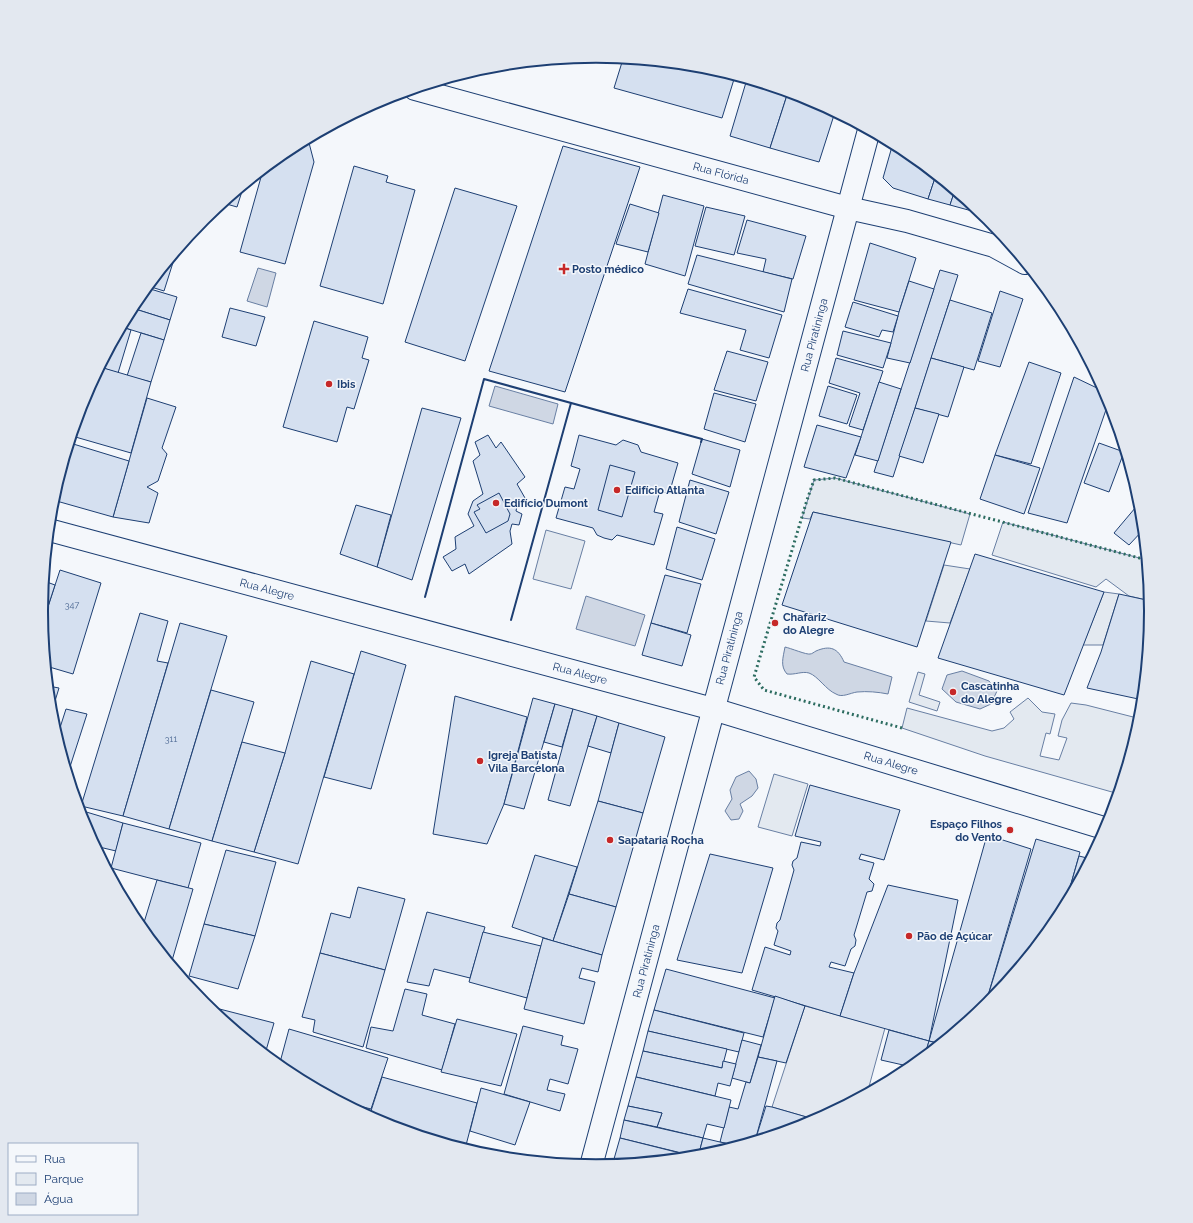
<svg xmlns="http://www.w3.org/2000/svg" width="1193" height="1223" viewBox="0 0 1193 1223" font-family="Raleway,sans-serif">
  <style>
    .green { fill: #e3e9f0; stroke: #687fa3 }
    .parking { fill: #e3e8f0; stroke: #687fa3 }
    .water { fill: #cfd7e4; stroke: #687fa3 }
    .building { fill: #d5e0f0; stroke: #1d3f73 }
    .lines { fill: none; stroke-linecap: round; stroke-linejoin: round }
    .tertiary-casing { stroke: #1d3f73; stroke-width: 24 }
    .primary-casing { stroke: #1d3f73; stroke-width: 24 }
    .tertiary { stroke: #f4f7fb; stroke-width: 22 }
    .primary { stroke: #f4f7fb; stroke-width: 22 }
    .hedge { stroke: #2c6c60; stroke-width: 3; stroke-dasharray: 2 3; stroke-linecap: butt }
    .wall { stroke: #1d3f73; stroke-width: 2 }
    .poi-dot { fill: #c62828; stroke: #f4f7fb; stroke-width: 1.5 }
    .labels { text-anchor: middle; stroke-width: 3; stroke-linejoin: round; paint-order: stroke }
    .number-label { font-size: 9px; fill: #4b6792 }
    .street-label { font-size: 11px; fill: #1d3f73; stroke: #f4f7fb }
    .poi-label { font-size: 11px; font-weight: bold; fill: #1d3f73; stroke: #f4f7fb; text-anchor: start }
    .rim { fill: none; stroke: #1d3f73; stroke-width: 2 }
  </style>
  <rect width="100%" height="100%" fill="#f4f7fb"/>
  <!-- green -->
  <g class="green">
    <polygon points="835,478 970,514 961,545 813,512 810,519 802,518 814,480"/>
    <polygon points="1003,522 1147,560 1151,601 1129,596 1106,579 1096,587 992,555"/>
    <polygon points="546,530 585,541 571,589 533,579"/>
    <polygon points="944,565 970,569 950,623 926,621"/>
    <polygon points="1104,592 1119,594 1103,645 1083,645"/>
    <polygon points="918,672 925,674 919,695 940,702 937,711 909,702"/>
    <polygon points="1028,698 1042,712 1055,714 1050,734 1046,733 1040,756 1059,760 1067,738 1058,736 1062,720 1071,703 1086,705 1141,719 1119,794 985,756 902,728 907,708 992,731 1004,728 1014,719 1010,712"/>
    <polygon points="774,774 808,784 792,836 758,827"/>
  </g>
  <!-- parking -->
  <polygon class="parking" points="805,1006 885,1028 867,1094 817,1120 772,1107"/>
  <!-- water -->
  <g class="water">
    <polygon points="258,268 276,273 267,307 247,301"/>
    <polygon points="495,386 558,404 553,424 489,406"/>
    <polygon points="586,596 645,615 635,646 576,629"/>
    <path d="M 785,647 C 790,648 807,655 810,654 C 812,654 814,652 816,651 C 830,645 838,648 844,662 L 892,677 L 888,694 C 878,692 867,691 857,692 C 850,693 842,698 836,694 C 826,690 818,676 809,673 C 802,671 795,675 787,674 C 780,666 783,658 785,647 Z"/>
    <polygon points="962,671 989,681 997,691 991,704 980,709 956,702 942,689 947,675"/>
    <polygon points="749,771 756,779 758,788 752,796 740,804 743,811 739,819 731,820 725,811 732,799 730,790 736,777"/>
  </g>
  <!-- building -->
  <g class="building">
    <polygon points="623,59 705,67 735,76 722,118 614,88"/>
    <polygon points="747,79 788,92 770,148 730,136"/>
    <polygon points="788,92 809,98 835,112 819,162 770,148"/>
    <polygon points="308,139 314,162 285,264 240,252 263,170 288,149"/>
    <polygon points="893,143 905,150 936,175 928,199 893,188 883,178"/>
    <polygon points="563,146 640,167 565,392 489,371"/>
    <polygon points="354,166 388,176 386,182 415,190 383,304 320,286"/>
    <polygon points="936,175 955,190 950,205 928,199"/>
    <polygon points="244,185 237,207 223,203"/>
    <polygon points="455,188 517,206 465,361 405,342"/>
    <polygon points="955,190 974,206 972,211 950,205"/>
    <polygon points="663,195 704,206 685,276 645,264"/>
    <polygon points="630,204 659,213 648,252 616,244"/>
    <polygon points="706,207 745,216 734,255 695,246"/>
    <polygon points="747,220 806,236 793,279 763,272 766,259 737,253"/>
    <polygon points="870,243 916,258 899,312 854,300"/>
    <polygon points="176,253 164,291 148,286"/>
    <polygon points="697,255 792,279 784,312 688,284"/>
    <polygon points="940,270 958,275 893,477 874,472"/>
    <polygon points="909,281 934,289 910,363 887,358 899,312"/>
    <polygon points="147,288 177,297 170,320 132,308 135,303"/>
    <polygon points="688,289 782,315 769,358 740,350 746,330 680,313"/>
    <polygon points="1000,291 1023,299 1000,367 978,361"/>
    <polygon points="950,300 992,313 974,370 931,358"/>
    <polygon points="853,302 898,316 893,332 882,330 879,337 845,327"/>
    <polygon points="132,308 170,320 164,340 122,327"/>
    <polygon points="230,308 265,317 256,346 222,337"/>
    <polygon points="314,321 368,337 362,358 369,360 354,409 347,407 337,442 283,427"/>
    <polygon points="122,327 131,330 118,373 100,367"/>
    <polygon points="843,331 891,343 883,368 837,355"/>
    <polygon points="141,333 164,340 151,382 127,376"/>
    <polygon points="727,351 768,362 756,401 714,390"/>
    <polygon points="836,358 883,371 863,430 849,426 860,393 829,383"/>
    <polygon points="931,358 964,367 948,417 915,408"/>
    <polygon points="1029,362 1061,373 1031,464 995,455"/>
    <polygon points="100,367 151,382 131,453 72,436 83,399"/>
    <polygon points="1074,377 1097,388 1109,401 1067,523 1028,513"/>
    <polygon points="879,382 901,389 878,461 855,455"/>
    <polygon points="828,386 857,395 847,424 819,416"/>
    <polygon points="714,393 756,404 745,442 704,429"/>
    <polygon points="147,398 176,407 162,448 167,454 158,481 147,487 158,493 149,523 113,517"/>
    <polygon points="422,408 461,418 412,580 377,567"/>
    <polygon points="915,408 939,414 923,463 899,456"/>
    <polygon points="817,425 861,437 846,478 804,467"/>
    <polygon points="488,435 496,448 501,442 525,477 517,484 525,498 517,506 516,511 522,514 519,525 512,524 510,531 512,544 469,574 465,564 452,571 443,557 456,549 455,537 474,526 468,514 473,501 483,494 473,461 480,455 475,442"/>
    <polygon points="579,435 616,445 623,440 638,445 641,452 678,463 669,494 660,491 654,512 663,514 654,545 617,535 612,540 604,538 597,535 593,528 556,518 565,487 574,489 580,469 571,466"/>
    <polygon points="702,439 740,450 730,487 692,474"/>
    <polygon points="70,443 129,461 113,517 53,500"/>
    <polygon points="1099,443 1124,452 1109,492 1084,483"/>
    <polygon points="995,455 1040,468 1024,514 980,499"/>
    <polygon points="610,465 635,472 622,517 598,510"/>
    <polygon points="690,480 729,492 716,534 679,522"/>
    <polygon points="499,493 510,514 508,521 486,533 474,512 480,509 477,505"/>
    <polygon points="1141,501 1144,529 1129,545 1114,533"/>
    <polygon points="356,505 391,515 377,567 340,554"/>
    <polygon points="813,512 951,542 917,647 782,605"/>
    <polygon points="677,527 715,539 702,580 666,569"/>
    <polygon points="975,554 1104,592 1064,695 938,658"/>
    <polygon points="60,570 101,583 73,674 46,666 42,625"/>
    <polygon points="665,575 701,584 687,633 651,623"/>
    <polygon points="44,581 55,585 42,625 41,611"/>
    <polygon points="1119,594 1151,601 1152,612 1143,700 1087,688 1101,652"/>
    <polygon points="140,613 168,621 157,661 168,663 123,816 81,806"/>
    <polygon points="180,623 227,636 169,829 123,816"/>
    <polygon points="651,623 691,635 682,666 642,655"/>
    <polygon points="361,651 406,665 371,789 324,777"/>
    <polygon points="311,661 354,674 298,864 254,852 285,753"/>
    <polygon points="48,686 59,688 51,714"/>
    <polygon points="211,690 254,702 212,841 169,829"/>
    <polygon points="455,696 527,717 504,804 487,844 433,834"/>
    <polygon points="533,698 555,704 524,809 504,804"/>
    <polygon points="555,704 573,709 562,747 544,742"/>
    <polygon points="66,709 87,714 68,773 57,737"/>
    <polygon points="573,709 597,716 570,806 548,800"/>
    <polygon points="597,716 619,723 611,753 588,746"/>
    <polygon points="619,723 665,737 643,813 598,801"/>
    <polygon points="242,742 285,753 254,852 212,841"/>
    <polygon points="810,785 900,810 884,860 861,854 859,859 874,863 869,879 874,884 872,891 867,892 854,935 856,940 855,946 851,949 845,966 831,962 829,967 854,973 840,1016 752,990 765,947 790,955 791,951 774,945 778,931 776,928 777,923 780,920 794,870 792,865 793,861 797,858 801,842 820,846 821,842 795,836"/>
    <polygon points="598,801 643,813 616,907 569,894"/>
    <polygon points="83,811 123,823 116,851 95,846 83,824 82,818"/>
    <polygon points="123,823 201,843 188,888 111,868"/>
    <polygon points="987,835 1031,849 984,1009 941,1044 929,1041"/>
    <polygon points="1036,839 1080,852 1063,912 1058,920 989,1004 984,1009"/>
    <polygon points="226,850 276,862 255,936 204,924"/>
    <polygon points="710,854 773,868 742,973 677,960"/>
    <polygon points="535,855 577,867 553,941 512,927"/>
    <polygon points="1079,856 1091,859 1063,912"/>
    <polygon points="157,880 193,889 171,964 142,929"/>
    <polygon points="888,885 958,900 929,1041 840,1016 854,973"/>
    <polygon points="358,887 405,899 385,970 320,953 331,913 350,918"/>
    <polygon points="569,894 616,907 602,955 553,941"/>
    <polygon points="427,912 485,927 470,978 434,969 429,986 407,982"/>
    <polygon points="204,924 255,936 238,989 189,976"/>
    <polygon points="483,932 541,946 527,998 469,982"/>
    <polygon points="543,938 602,955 598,972 582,968 579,978 595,982 584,1024 524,1009"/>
    <polygon points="320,953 385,970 363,1047 313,1032 315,1020 302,1017"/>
    <polygon points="666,969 775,998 763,1037 654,1010"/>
    <polygon points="405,989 427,994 422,1015 455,1024 442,1070 366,1048 371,1027 393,1031"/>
    <polygon points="775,996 805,1006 786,1063 758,1057"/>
    <polygon points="204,1005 274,1023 265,1054"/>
    <polygon points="654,1010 744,1033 739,1052 648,1031"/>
    <polygon points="457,1019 517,1034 501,1086 441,1072"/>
    <polygon points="523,1026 563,1036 561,1045 578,1049 568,1084 550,1079 547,1090 565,1094 560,1111 504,1094"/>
    <polygon points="289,1029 388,1058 371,1109 337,1100 288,1073 279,1066"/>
    <polygon points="889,1030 929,1041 924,1058 912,1067 881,1060"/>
    <polygon points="648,1031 727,1049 722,1068 643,1051"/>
    <polygon points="742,1040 761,1045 750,1083 732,1078"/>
    <polygon points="929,1041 941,1044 924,1058"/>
    <polygon points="643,1051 722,1068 723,1061 736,1064 730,1086 718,1083 715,1096 636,1077"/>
    <polygon points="758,1057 777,1061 755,1141 738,1146 720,1142 729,1107 738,1109 746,1082 750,1083"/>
    <polygon points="382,1077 477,1103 465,1149 384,1125 369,1117"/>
    <polygon points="636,1077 731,1100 724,1128 707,1124 703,1138 657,1127 662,1113 628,1106"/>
    <polygon points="481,1088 530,1102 515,1145 470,1131"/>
    <polygon points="628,1106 662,1113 657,1127 624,1120"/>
    <polygon points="766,1106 772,1107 817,1120 809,1125 755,1141"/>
    <polygon points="624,1120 703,1138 698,1157 620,1138"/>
    <polygon points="620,1138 696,1157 633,1163 614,1159"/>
    <polygon points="703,1138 720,1142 738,1146 705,1156 698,1157"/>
    <polygon points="614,1159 633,1163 612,1165"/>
  </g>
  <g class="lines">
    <defs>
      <g id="tertiary">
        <polyline points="415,89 848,208 907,221 994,246 1025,263"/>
        <polyline points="591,1166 869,130"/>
      </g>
      <polyline id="primary" points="49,530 713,709 1107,829"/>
    </defs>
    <!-- tertiary casing -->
    <use href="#tertiary" class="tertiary-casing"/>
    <!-- primary casing -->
    <use href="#primary" class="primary-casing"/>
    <!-- tertiary -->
    <use href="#tertiary" class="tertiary"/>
    <!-- primary -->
    <use href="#primary" class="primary"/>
    <!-- hedge -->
    <polyline class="hedge" points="902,728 764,690 754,677 807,500 814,480 835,478 1147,560"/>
    <!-- wall -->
    <g class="wall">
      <polyline points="425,597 484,379 702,439 701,442"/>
      <polyline points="511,620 571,403"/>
    </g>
  </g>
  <!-- markers -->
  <g class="poi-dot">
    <path d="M562 263h4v4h4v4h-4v4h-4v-4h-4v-4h4z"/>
    <circle cx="329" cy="384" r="4"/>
    <circle cx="617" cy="490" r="4"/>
    <circle cx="496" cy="503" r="4"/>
    <circle cx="775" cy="623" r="4"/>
    <circle cx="953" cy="692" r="4"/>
    <circle cx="480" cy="761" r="4"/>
    <circle cx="1010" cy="830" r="4"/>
    <circle cx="610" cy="840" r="4"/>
    <circle cx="909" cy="936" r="4"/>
  </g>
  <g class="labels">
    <!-- number labels -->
    <g class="number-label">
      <text x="72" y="608">347</text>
      <text x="171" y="742">311</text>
    </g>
    <!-- street labels -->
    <g class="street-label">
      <text transform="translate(721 173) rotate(15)" y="4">Rua Flórida</text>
      <text transform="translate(814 335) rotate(-75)" y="4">Rua Piratininga</text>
      <text transform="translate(267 589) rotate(15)" y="4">Rua Alegre</text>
      <text transform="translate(729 648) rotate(-75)" y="4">Rua Piratininga</text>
      <text transform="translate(580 673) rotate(15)" y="4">Rua Alegre</text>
      <text transform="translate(891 763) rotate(17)" y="4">Rua Alegre</text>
      <text transform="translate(646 961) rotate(-75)" y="4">Rua Piratininga</text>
    </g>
    <!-- poi labels -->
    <g class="poi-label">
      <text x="572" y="273">Posto médico</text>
      <text x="337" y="388">Ibis</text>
      <text x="625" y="494">Edifício Atlanta</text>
      <text x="504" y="507">Edifício Dumont</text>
      <text x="783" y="621">Chafariz<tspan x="783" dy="13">do Alegre</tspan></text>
      <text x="961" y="690">Cascatinha<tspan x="961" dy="13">do Alegre</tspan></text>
      <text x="488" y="759">Igreja Batista<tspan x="488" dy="13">Vila Barcelona</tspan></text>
      <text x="1002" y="828" text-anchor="end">Espaço Filhos<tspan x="1002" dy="13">do Vento</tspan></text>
      <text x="618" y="844">Sapataria Rocha</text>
      <text x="917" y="940">Pão de Açúcar</text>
    </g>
  </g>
  <!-- crop -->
  <path d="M0 0H1193V1223H0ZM48 611a548 548 0 1 1 1096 0a548 548 0 1 1-1096 0Z" fill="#e3e8f0" fill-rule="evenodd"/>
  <path class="rim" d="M48 611a548 548 0 1 1 1096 0a548 548 0 1 1-1096 0Z"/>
  <!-- legend -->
  <rect x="8" y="1143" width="130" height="72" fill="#f4f7fb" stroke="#9eadc5"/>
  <rect x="16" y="1156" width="20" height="6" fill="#f4f7fb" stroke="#9eadc5"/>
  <text x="44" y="1163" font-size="12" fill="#1d3f73">Rua</text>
  <rect x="16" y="1173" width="20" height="12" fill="#e3e9f0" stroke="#9eadc5"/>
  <text x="44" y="1183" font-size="12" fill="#1d3f73">Parque</text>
  <rect x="16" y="1193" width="20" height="12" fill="#cfd7e4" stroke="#9eadc5"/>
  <text x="44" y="1203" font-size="12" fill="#1d3f73">Água</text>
</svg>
